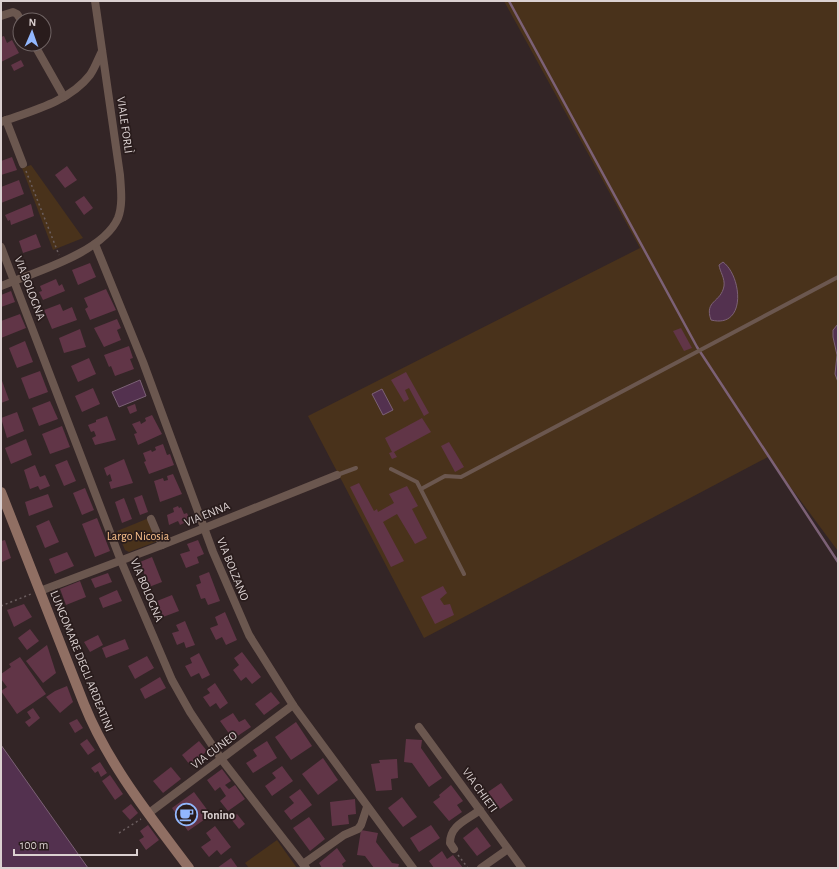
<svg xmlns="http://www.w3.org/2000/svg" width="839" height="869" viewBox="0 0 839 869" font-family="'Alegreya Sans',sans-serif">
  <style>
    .green { fill: #49321b }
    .water { fill: #53314f; stroke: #7c6176 }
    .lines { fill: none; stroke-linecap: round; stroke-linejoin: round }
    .stream { stroke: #7c6176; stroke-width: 2.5 }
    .building { fill: #613547 }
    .path { stroke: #6b5e5f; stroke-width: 1.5; stroke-dasharray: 2 3; stroke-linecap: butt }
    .lane { stroke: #6b574f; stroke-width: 4 }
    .street { stroke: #6b574f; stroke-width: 8 }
    .secondary { stroke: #906f63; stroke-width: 10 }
    .labels { text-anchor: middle; stroke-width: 3.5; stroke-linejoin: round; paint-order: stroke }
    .street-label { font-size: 12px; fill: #dbd1d1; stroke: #291c1c }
    .park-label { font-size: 12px; fill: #fbc18b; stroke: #291c1c }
    .poi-label { font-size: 12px; font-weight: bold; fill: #dbd1d1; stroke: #291c1c; text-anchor: start }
  </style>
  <rect width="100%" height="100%" fill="#332526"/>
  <!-- green -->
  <g class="green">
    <polygon points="504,1 838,1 838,551 768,457 424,638 308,416 640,248"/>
    <polygon points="31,165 83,238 53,250 22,168"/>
    <polygon points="149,518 158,541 129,552 125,550 117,531"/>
    <polygon points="277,840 297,868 249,868 245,863"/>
  </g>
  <!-- water -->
  <g class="water">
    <path d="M 723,262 C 742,276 747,329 711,320 C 704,300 721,303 724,286 C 725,278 720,272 719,265 Z"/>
    <polygon points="838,324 838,382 835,374 837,355 833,337 833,330"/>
    <polygon points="140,380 146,396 119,407 112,392"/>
    <polygon points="382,389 393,410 383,415 372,394"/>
    <polygon points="1,745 88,868 1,868"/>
  </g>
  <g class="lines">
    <!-- stream -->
    <polyline class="stream" points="509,1 697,347 838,562"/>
  </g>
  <!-- building -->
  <g class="building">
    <polygon points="4,36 7,43 12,40 19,53 1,62 1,37"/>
    <polygon points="21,60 24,66 14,71 11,65"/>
    <polygon points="12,157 17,170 1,175 1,161"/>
    <polygon points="67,166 77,180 65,188 55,175"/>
    <polygon points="19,180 24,194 1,203 1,187"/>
    <polygon points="84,196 93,208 84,215 75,202"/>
    <polygon points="31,204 34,216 11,225 10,220 8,221 5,215"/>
    <polygon points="36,234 41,247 23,253 19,241"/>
    <polygon points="90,263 96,277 78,285 72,270"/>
    <polygon points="56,279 59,286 62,284 65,291 43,300 39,292 42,291 40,286"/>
    <polygon points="106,289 116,310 90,320 85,309 88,307 84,298"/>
    <polygon points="11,291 15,302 1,307 1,295"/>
    <polygon points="60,304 63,311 72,307 77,320 52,329 44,310"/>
    <polygon points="20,314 26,328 1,338 1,321"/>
    <polygon points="117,319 121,328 117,330 121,340 104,347 94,328"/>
    <polygon points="681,328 692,348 684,351 673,331"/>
    <polygon points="80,329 86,347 64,353 59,338"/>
    <polygon points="25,341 33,362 17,368 9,348"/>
    <polygon points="129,346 133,358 130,359 134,369 115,376 111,366 109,367 104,355"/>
    <polygon points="89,358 96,374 78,382 71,366"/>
    <polygon points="40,371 48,392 29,399 21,378"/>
    <polygon points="406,372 429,413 424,416 409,388 405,390 409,399 404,402 391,380"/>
    <polygon points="1,378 9,400 1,403"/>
    <polygon points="93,388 100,404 82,412 75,396"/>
    <polygon points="50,401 58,419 39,426 32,408"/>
    <polygon points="135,404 137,411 130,414 127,407"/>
    <polygon points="17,412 24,431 7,438 1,418"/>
    <polygon points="152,415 162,434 138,445 134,434 137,433 132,424 140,421 141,424 146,421 145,418"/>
    <polygon points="107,416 116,440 95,445 92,438 96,436 94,431 91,432 88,425 96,422 96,420"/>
    <polygon points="422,418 431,432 394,452 397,457 392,459 389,453 392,452 385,438"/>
    <polygon points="62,426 70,447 50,454 42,434"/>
    <polygon points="26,439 32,455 11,464 5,448"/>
    <polygon points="449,442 464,467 455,472 441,446"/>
    <polygon points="163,444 167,455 170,454 174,465 149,474 144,462 146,461 143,453 151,450 152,452 156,450 155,447"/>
    <polygon points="124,459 133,483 111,489 109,482 112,481 110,474 107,476 104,468"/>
    <polygon points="67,460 76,481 64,486 55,465"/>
    <polygon points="35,465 40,477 45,475 50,486 40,490 38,486 30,489 24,470"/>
    <polygon points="173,474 182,494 160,502 154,481 163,478 164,481 168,480 167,476"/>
    <polygon points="359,483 374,511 377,509 378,512 394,503 389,494 407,486 418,506 412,509 427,538 415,544 397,514 383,522 404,561 391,567 350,487"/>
    <polygon points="85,488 94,510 82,515 73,493"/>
    <polygon points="48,494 53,507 29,516 25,502"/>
    <polygon points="142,495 148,512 140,515 134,498"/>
    <polygon points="124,498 132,519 122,523 115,502"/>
    <polygon points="178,506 179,508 181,507 184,514 187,513 190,520 180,525 178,521 169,525 167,515 174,512 173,508"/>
    <polygon points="97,518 110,551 95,557 82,524"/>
    <polygon points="49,520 59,542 45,548 36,526"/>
    <polygon points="5,540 11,558 2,562 1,541"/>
    <polygon points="198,540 204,554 197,557 199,563 186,568 180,554 190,551 187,544"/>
    <polygon points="67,552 74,566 55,574 49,559"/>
    <polygon points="152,557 162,582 149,587 140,562"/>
    <polygon points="209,572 220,601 208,605 205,598 201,599 196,585 201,583 199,576"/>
    <polygon points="108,573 112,582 95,588 91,579"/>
    <polygon points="80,581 86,597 66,605 60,589"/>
    <polygon points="443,586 447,593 440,599 444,605 450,604 454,615 435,624 421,597"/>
    <polygon points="117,590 122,601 103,608 99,598"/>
    <polygon points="172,595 179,611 163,617 157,601"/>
    <polygon points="24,604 32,617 14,627 7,610"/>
    <polygon points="225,612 237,640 226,645 222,637 216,640 210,628 218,625 215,617"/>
    <polygon points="185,621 195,645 186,648 184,642 177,645 172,633 179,631 176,625"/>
    <polygon points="30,629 39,641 27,650 18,638"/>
    <polygon points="98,635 103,645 90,652 84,642"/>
    <polygon points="125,639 129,649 106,658 102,648"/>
    <polygon points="47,645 56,673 43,683 26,661"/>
    <polygon points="242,652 261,677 252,684 246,677 241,681 233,670 239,665 234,658"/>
    <polygon points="199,653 210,675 202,679 199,673 191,677 185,666 192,663 190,658"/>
    <polygon points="147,656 154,668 135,679 128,666"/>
    <polygon points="20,657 46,694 17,714 1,691 7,687 1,679 1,674 11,667 9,664"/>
    <polygon points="160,677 166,688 145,699 140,689"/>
    <polygon points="215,683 228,703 220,709 216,703 210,707 203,697 210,693 207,689"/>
    <polygon points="67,686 73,702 60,713 46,697 55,691"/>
    <polygon points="271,692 280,703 264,715 255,704"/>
    <polygon points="33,708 40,718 29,727 25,722 31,718 27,712"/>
    <polygon points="233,713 239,722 245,719 251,727 233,739 220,721"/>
    <polygon points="77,719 83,728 75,733 69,723"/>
    <polygon points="296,722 312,746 291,760 275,737"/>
    <polygon points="87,739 95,750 88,755 80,744"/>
    <polygon points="406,739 422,740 421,748 442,778 429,787 412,763 404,762"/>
    <polygon points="199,741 207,751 190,765 182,755"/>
    <polygon points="267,741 277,758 253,773 246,763 257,756 253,750"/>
    <polygon points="323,758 338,780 318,795 302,774"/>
    <polygon points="397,759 398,778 391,779 392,790 376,791 371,764 380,763 379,760"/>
    <polygon points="100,762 107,773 101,777 98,771 95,773 91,768"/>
    <polygon points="282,766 293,781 272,796 265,786 276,778 272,773"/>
    <polygon points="171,767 181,779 163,793 153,781"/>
    <polygon points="222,769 231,781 225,785 229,789 235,785 245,799 228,811 220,801 226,796 220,787 215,791 207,780"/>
    <polygon points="110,775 123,794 115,800 102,781"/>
    <polygon points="501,783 513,800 500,809 488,792"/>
    <polygon points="451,785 463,801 457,805 462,812 449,821 433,802 440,797 439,795"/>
    <polygon points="300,789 312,805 291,820 284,811 294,803 289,797"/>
    <polygon points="194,792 211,815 188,831 172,808"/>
    <polygon points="402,797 417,817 403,827 388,808"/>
    <polygon points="355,799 356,814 348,815 349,824 332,826 330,802"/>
    <polygon points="131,804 138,813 130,820 122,811"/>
    <polygon points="237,814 245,824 239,829 231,819"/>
    <polygon points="309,817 325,839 310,851 293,828"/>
    <polygon points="148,825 159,840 146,850 139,840 144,837 140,831"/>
    <polygon points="431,825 440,838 419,852 410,838"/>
    <polygon points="215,826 231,847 221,855 217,850 209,857 201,847 211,840 206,833"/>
    <polygon points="477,827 491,846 477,856 463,838"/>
    <polygon points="361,830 378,833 376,842 392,863 399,864 398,868 374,868 365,856 357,855"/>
    <polygon points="337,848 346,861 342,864 344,868 322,868 319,863"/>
    <polygon points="442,851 447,859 453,855 463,868 434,868 429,861"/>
    <polygon points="231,858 238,868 217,868"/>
  </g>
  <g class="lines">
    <!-- path -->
    <g class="path">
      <polyline points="26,171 59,255"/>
      <polyline points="1,606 31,594"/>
      <polyline points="119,833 141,819"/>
      <polyline points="458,855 468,868"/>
    </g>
    <!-- lane -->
    <g class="lane">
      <polyline points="391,469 417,482 464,574"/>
      <polyline points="337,475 356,468"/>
      <polyline points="421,489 445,476 461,477 838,277"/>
    </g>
    <!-- street -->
    <g class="street">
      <polyline points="1,16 13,12 17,14 21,20"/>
      <polyline points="34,44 64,97"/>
      <polyline points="6,120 23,164"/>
      <path d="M 1,122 C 31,111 69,102 90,75 C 95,68 98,59 102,51"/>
      <polyline points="95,244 143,362 213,552 249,635 293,705 413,868"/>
      <polyline points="1,247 121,561 172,680 190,712 222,760 306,868"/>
      <path d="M 1,286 C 34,272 103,253 118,218 C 123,205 121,189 120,175 L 95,1"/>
      <polyline points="151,519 162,545"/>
      <polyline points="40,591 162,545 337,475"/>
      <polyline points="419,727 522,868"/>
      <polyline points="149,813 293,705"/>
      <path d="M 454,849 L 450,843 C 450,825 467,820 480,810"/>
      <polyline points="303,864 344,835 358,829 361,825 367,807"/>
      <polyline points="481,868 508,849"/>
    </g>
    <!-- secondary -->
    <path class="secondary" d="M 1,492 L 84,704 C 108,764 150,816 189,868"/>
  </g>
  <!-- icons -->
  <defs>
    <symbol id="cafe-ring" viewBox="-11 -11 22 22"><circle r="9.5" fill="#291c1c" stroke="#92b7fd" stroke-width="1.5"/><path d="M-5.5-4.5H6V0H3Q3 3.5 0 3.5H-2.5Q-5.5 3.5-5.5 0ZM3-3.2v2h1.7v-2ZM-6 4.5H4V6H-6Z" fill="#92b7fd"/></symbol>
  </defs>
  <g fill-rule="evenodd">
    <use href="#cafe-ring" x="174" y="802" width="25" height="25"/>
  </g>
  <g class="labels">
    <!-- street labels -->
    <g class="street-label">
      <text transform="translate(125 125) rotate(82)" y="4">VIALE FORLÌ</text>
      <text transform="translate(30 288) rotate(69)" y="4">VIA BOLOGNA</text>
      <text transform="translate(207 514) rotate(-22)" y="4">VIA ENNA</text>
      <text transform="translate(233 569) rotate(68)" y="4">VIA BOLZANO</text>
      <text transform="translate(147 590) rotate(67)" y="4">VIA BOLOGNA</text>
      <text transform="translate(82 661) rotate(68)" y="4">LUNGOMARE DEGLI ARDEATINI</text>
      <text transform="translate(214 750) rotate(-37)" y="4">VIA CUNEO</text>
      <text transform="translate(480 790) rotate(54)" y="4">VIA CHIETI</text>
    </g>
    <!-- park labels -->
    <g class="park-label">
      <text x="138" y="540">Largo Nicosia</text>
    </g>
    <!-- poi labels -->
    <g class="poi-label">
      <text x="202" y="819">Tonino</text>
    </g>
  </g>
  <!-- border -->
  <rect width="839" height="869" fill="none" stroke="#dbd1d1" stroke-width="4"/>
  <!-- north arrow -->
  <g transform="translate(32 32) rotate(2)"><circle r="19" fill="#291c1c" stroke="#706464"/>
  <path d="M0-3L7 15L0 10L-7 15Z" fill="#92b7fd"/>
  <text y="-6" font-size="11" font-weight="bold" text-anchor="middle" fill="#dbd1d1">N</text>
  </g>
  <!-- scale -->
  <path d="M14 849v6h123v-6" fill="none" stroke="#dbd1d1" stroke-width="2"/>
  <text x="20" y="849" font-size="12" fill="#dbd1d1" stroke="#291c1c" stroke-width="3" paint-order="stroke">100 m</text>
</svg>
